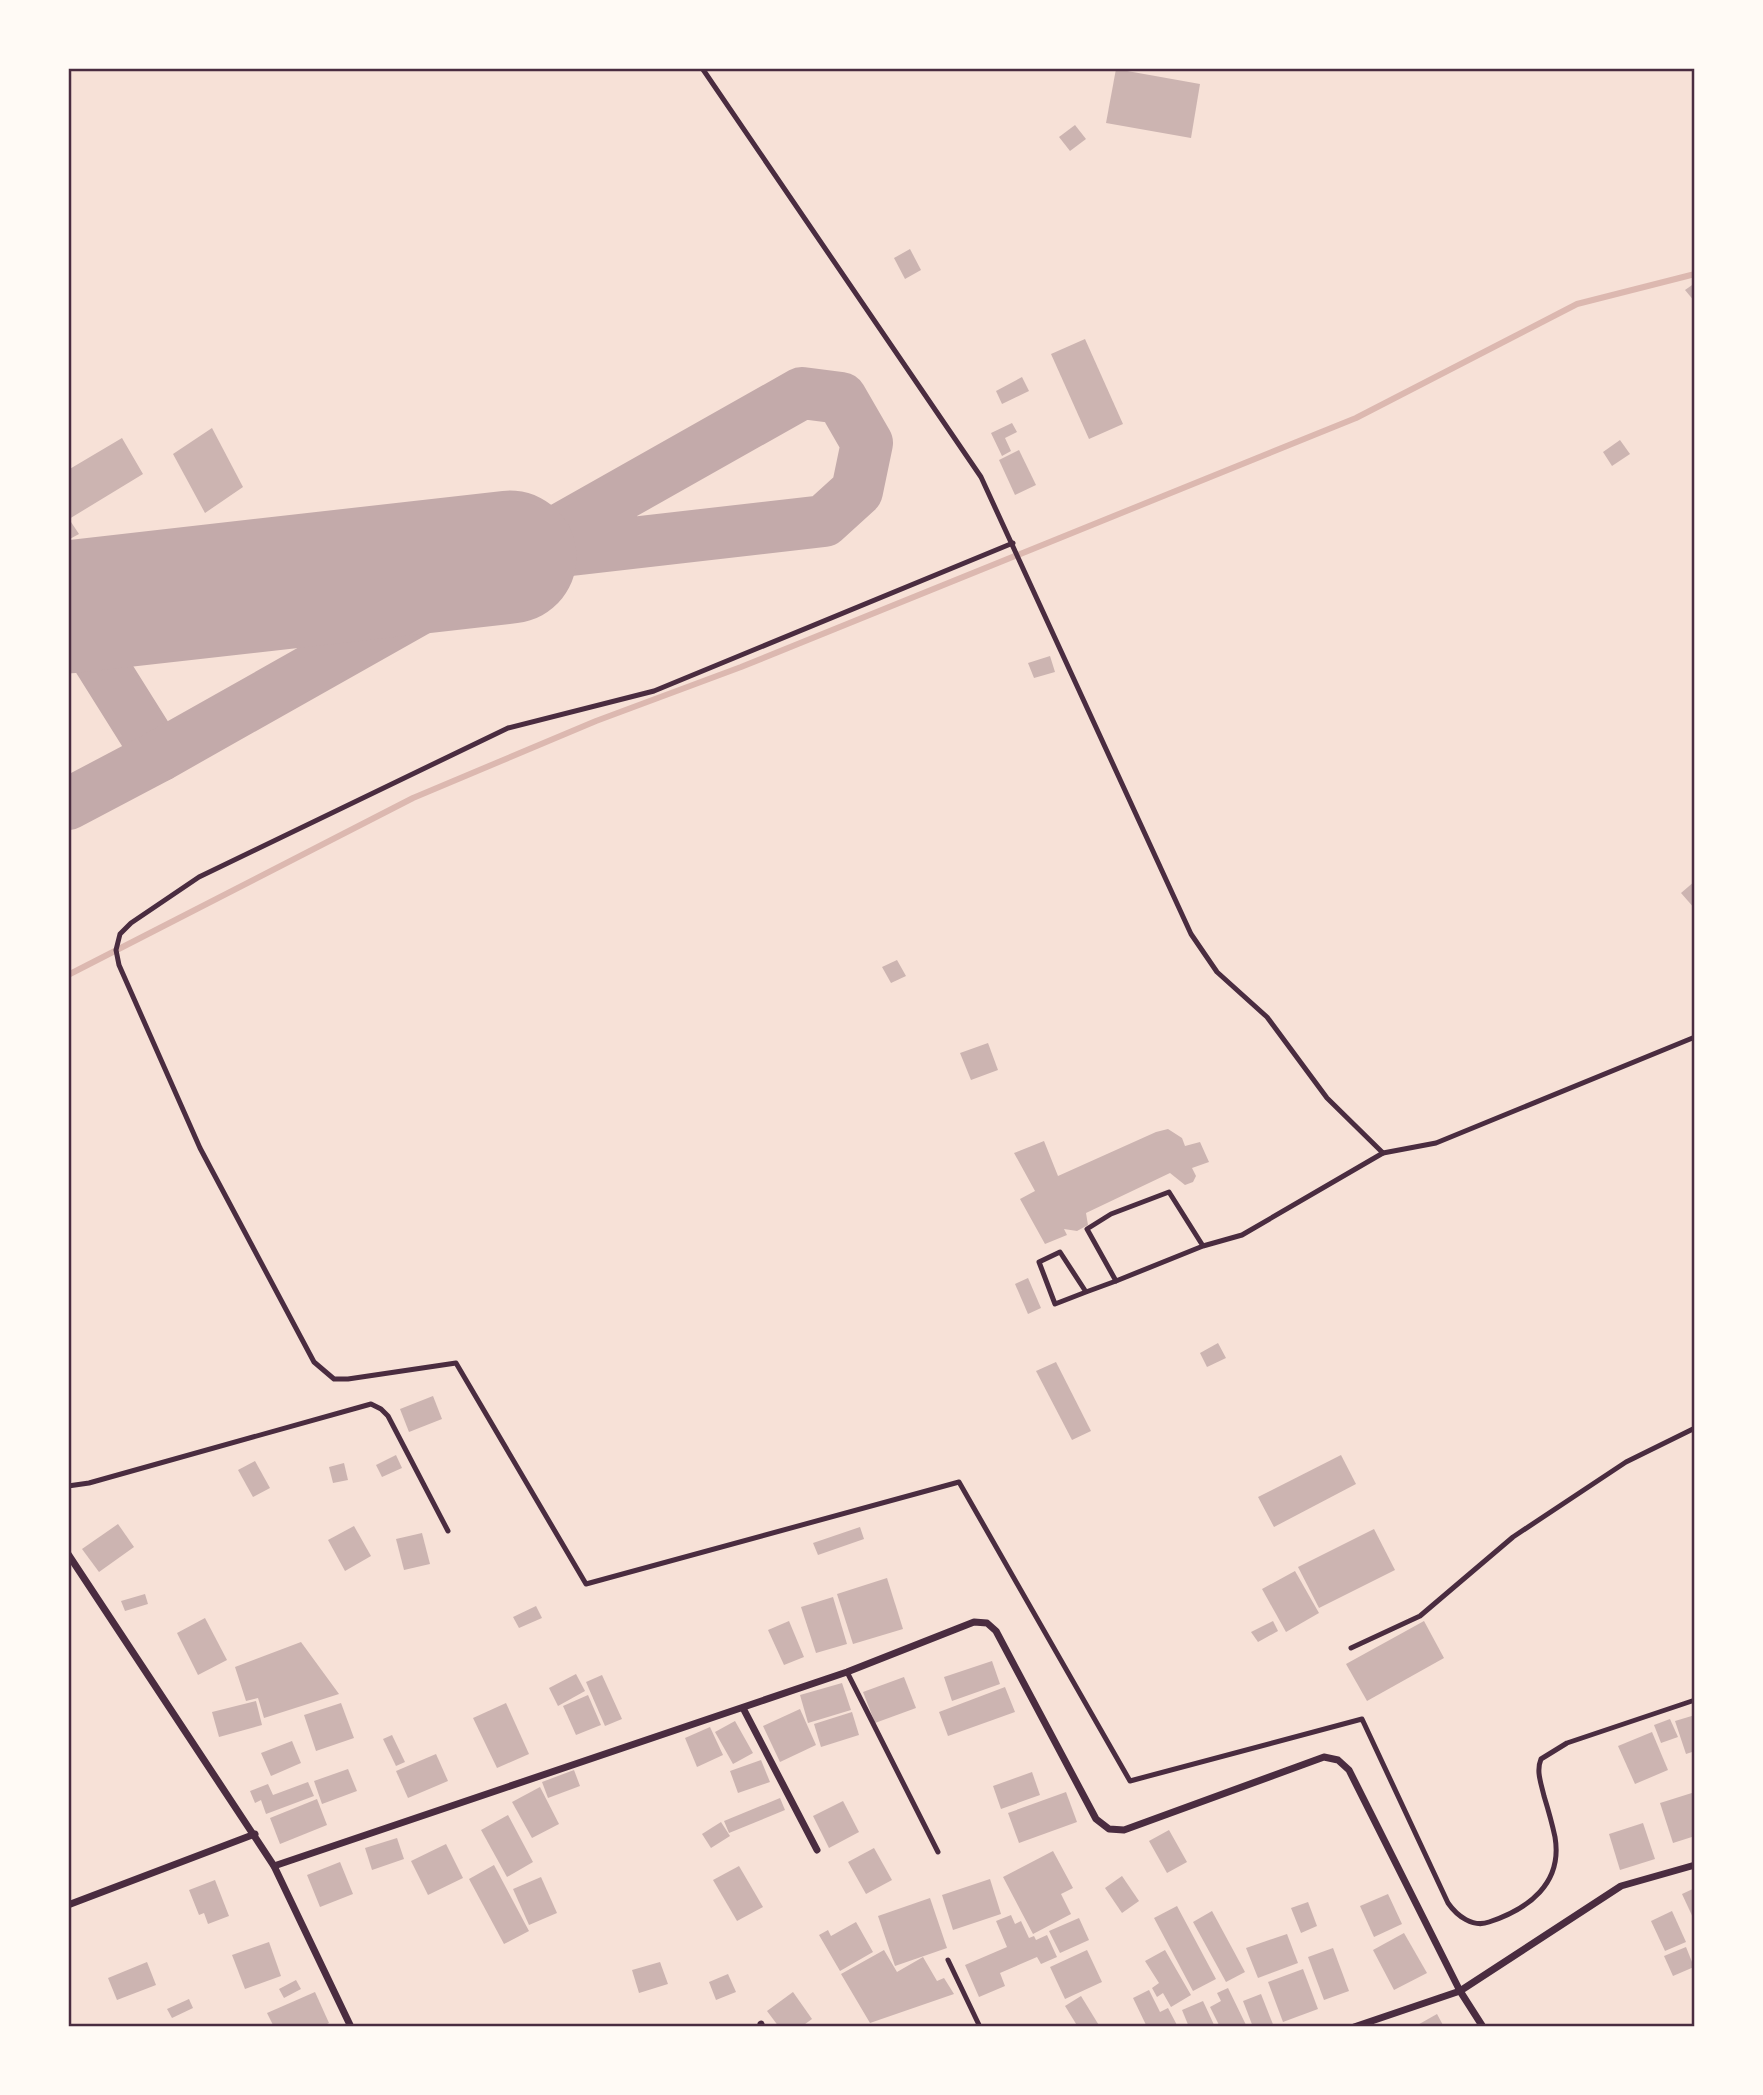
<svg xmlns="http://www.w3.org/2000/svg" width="1763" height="2095" viewBox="0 0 1763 2095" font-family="Barlow,sans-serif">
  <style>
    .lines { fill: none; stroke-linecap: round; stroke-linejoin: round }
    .stream { stroke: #dcb8b0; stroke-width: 6 }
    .taxiway { stroke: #c3aaaa; stroke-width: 52 }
    .runway { stroke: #c3aaaa; stroke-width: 133 }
    .building { fill: #ccb4b1 }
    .service { stroke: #4a2c40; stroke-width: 5 }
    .minor { stroke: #4a2c40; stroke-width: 7 }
    .neatline { fill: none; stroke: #4a2c40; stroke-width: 2.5 }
  </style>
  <rect width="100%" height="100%" fill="#f7e1d7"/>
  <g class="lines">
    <!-- stream -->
    <polyline class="stream" points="68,975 413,798 596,721 741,667 1356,418 1577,304 1695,274"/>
    <!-- taxiway -->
    <g class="taxiway">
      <polyline points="68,611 159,756"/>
      <polyline points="68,804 159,756 802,393 841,398 867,443 857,491 824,521 510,557"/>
    </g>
    <!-- runway -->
    <polyline class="runway" points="68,607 510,557"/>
  </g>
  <!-- building -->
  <g class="building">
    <polygon points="1116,69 1200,84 1191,138 1106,123"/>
    <polygon points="1075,125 1086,139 1070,151 1059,137"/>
    <polygon points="910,249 921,270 905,279 894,258"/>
    <polygon points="1695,283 1695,302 1685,290"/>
    <polygon points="1085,339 1123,424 1089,439 1051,354"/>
    <polygon points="1022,377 1029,391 1002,404 996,391"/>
    <polygon points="1012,423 1017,432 1005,438 1011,451 1002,456 991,433"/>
    <polygon points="212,428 243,487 205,513 173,454"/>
    <polygon points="122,438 143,474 69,519 79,534 68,540 68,470"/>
    <polygon points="1620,440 1630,454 1612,466 1603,452"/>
    <polygon points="1019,450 1036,485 1015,495 999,460"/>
    <polygon points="1050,656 1055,672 1034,678 1028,663"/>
    <polygon points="1695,881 1695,909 1681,893"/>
    <polygon points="897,960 906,976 891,983 882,967"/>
    <polygon points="988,1043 998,1070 971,1080 960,1053"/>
    <polygon points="1168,1129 1182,1138 1185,1146 1200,1142 1209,1162 1192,1168 1196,1176 1193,1182 1185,1185 1170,1173 1086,1213 1088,1225 1077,1231 1064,1229 1067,1235 1045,1244 1020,1199 1035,1191 1014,1153 1044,1141 1058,1176 1156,1132"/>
    <polygon points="1028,1278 1041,1308 1028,1314 1015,1284"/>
    <polygon points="1218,1343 1226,1358 1207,1367 1200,1353"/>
    <polygon points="1056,1362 1091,1431 1072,1440 1036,1371"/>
    <polygon points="433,1396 442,1419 409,1432 400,1409"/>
    <polygon points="396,1455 402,1468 382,1477 376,1465"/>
    <polygon points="1341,1455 1356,1484 1274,1527 1258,1497"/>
    <polygon points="255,1461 270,1488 253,1497 238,1470"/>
    <polygon points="344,1463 348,1480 333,1483 329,1467"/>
    <polygon points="118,1524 134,1547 99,1572 82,1549"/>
    <polygon points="354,1526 371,1556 345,1571 328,1540"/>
    <polygon points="860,1527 864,1539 818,1555 813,1543"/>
    <polygon points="1374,1529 1395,1570 1319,1608 1298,1567"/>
    <polygon points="422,1533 430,1564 404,1570 396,1539"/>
    <polygon points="1295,1571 1319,1613 1286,1632 1262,1589"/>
    <polygon points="887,1578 903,1629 853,1644 837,1594"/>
    <polygon points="145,1594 148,1604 125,1611 121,1601"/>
    <polygon points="833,1597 847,1644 816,1653 801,1607"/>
    <polygon points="536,1606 542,1618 519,1628 513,1617"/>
    <polygon points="205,1618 227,1660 198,1675 177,1633"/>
    <polygon points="789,1621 804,1657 784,1665 768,1630"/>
    <polygon points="1273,1621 1278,1631 1258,1642 1251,1632"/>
    <polygon points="1424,1621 1444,1658 1367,1701 1346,1664"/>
    <polygon points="301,1642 339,1694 264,1718 258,1698 246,1701 235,1667"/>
    <polygon points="992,1661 1000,1684 952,1701 944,1677"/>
    <polygon points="576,1674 585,1691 558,1706 549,1688"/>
    <polygon points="602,1675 622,1719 605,1726 586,1682"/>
    <polygon points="904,1677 916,1708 875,1723 863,1692"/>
    <polygon points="842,1683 851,1710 808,1723 800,1695"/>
    <polygon points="1005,1687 1015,1712 948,1736 939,1712"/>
    <polygon points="588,1695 601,1725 576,1735 563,1706"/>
    <polygon points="256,1701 262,1725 219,1737 212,1712"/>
    <polygon points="341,1703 354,1738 316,1751 304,1715"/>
    <polygon points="506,1703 529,1754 497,1768 473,1718"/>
    <polygon points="800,1709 816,1745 780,1762 763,1726"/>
    <polygon points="852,1712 859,1735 821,1747 814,1724"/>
    <polygon points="1695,1715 1695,1751 1686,1754 1675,1721"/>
    <polygon points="1670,1719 1678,1737 1661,1743 1654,1725"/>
    <polygon points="735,1721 753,1753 733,1764 715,1732"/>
    <polygon points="710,1727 723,1755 697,1767 685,1738"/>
    <polygon points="1652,1732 1668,1770 1635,1784 1618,1746"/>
    <polygon points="392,1735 405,1762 396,1766 383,1739"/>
    <polygon points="292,1741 301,1763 271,1776 261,1753"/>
    <polygon points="436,1754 448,1781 408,1798 396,1771"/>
    <polygon points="761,1760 770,1782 738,1793 730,1771"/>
    <polygon points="348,1769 357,1791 322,1804 314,1781"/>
    <polygon points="574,1770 580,1786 548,1798 542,1782"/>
    <polygon points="1032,1772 1040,1795 1001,1809 993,1786"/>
    <polygon points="308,1782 314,1796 266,1814 261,1800 255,1803 250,1791 268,1784 273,1795"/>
    <polygon points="540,1787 559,1824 532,1838 512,1802"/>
    <polygon points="1066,1792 1077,1822 1019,1843 1008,1813"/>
    <polygon points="1695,1792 1695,1836 1673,1843 1660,1803"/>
    <polygon points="780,1798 785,1810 729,1833 724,1821"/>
    <polygon points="317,1799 327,1825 280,1844 270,1818"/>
    <polygon points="843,1801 859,1832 829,1848 813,1816"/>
    <polygon points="508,1815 533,1862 507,1877 481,1830"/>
    <polygon points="721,1822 730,1836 711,1848 702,1834"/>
    <polygon points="1643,1823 1655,1859 1620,1870 1609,1834"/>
    <polygon points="1169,1830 1187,1862 1167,1873 1149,1841"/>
    <polygon points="397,1838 404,1859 372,1870 365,1848"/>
    <polygon points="446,1844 463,1878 428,1895 411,1861"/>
    <polygon points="874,1848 892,1880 866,1894 848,1862"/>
    <polygon points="1053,1851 1073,1888 1061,1894 1071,1914 1033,1934 1003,1877"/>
    <polygon points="340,1862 353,1894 320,1907 307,1875"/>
    <polygon points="494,1865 529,1931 504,1944 469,1879"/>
    <polygon points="739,1866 763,1907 737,1921 713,1880"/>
    <polygon points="1122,1876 1139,1901 1122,1913 1105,1888"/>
    <polygon points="541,1877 557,1913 529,1925 513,1889"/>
    <polygon points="990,1879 1001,1914 953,1930 942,1895"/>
    <polygon points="215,1880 229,1916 208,1924 204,1913 199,1915 189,1890"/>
    <polygon points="1695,1888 1695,1922 1682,1894"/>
    <polygon points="1388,1894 1402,1924 1374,1937 1360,1906"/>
    <polygon points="930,1898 947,1948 895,1966 878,1916"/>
    <polygon points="1308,1902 1317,1926 1301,1933 1291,1908"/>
    <polygon points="1177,1906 1216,1979 1193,1991 1154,1918"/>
    <polygon points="1212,1911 1245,1972 1226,1982 1193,1922"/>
    <polygon points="1672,1911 1686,1942 1665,1951 1651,1921"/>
    <polygon points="1011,1915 1015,1924 1021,1921 1029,1938 1034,1936 1036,1940 1047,1935 1057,1957 1041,1964 1037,1957 1000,1973 1005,1986 979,1997 965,1965 1007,1947 996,1921"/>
    <polygon points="1079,1918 1089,1940 1060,1953 1049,1931"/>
    <polygon points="856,1922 873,1952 840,1971 819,1935 828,1930 831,1936"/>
    <polygon points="1404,1933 1427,1973 1394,1990 1373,1950"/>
    <polygon points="1287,1934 1298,1963 1258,1978 1246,1948"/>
    <polygon points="269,1942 281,1976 245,1989 232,1955"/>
    <polygon points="1686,1947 1694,1967 1673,1976 1664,1956"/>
    <polygon points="1333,1948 1349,1991 1324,2000 1308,1957"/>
    <polygon points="884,1950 897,1972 923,1957 937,1981 944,1978 954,1994 870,2023 841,1974"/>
    <polygon points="1087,1950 1102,1982 1065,1999 1050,1967"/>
    <polygon points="1165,1950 1191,1995 1171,2007 1163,1993 1157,1997 1152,1988 1159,1983 1145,1961"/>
    <polygon points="147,1962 156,1985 117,2000 108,1978"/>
    <polygon points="660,1962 668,1984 639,1993 632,1970"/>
    <polygon points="1303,1969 1318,2009 1283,2022 1268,1982"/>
    <polygon points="728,1974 736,1992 716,2000 709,1982"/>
    <polygon points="296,1980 301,1989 284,1998 279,1989"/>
    <polygon points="1228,1988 1247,2027 1220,2027 1210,2007 1221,2001 1217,1993"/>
    <polygon points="1149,1990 1160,2012 1168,2008 1178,2027 1147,2027 1133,1998"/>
    <polygon points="315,1992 329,2023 321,2027 274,2027 267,2013"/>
    <polygon points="793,1992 812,2019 801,2027 779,2027 767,2011"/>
    <polygon points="1261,1994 1274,2027 1253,2027 1243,2001"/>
    <polygon points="1081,1996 1100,2027 1078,2027 1065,2006"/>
    <polygon points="189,1999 193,2008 172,2018 167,2009"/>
    <polygon points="1203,2001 1215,2027 1189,2027 1182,2010"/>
    <polygon points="1437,2014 1444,2027 1414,2027"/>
  </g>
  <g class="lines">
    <!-- service -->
    <g class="service">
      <polyline points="702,68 981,477 1191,934 1217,972 1267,1017 1327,1098 1383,1153 1436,1143 1695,1037"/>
      <path d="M 1013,543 L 654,691 L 508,728 L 199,877 L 131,923 L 120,934 L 116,950 L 119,965 L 200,1148 L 314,1362 L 334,1379 L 348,1379 L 456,1363 L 586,1584 L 959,1482 L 1130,1781 L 1362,1719 L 1448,1903 C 1457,1916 1473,1928 1489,1922 C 1528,1909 1563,1884 1555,1837 C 1552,1823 1548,1809 1544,1796 C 1541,1783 1536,1771 1541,1759 L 1567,1743 L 1695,1700"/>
      <polyline points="1203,1246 1116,1281 1087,1229 1111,1214 1169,1192 1203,1246 1242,1235 1383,1153"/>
      <polyline points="1086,1292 1055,1304 1039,1262 1060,1252 1086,1292 1116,1281"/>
      <polyline points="68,1486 89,1483 371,1404 381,1409 388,1416 448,1531"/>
      <polyline points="1351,1648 1420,1616 1513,1537 1626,1462 1695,1428"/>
      <polyline points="847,1672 938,1852"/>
      <polyline points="948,1960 980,2027"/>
    </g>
    <!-- minor -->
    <g class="minor">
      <polyline points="68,1554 274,1866 351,2027"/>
      <polyline points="743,1708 817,1850"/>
      <polyline points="274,1866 847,1672 974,1622 987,1623 996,1631 1096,1819 1109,1829 1124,1830 1324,1757 1338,1760 1349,1770 1460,1991 1483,2027"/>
      <polyline points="68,1905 255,1834"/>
      <polyline points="761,2024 762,2027"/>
      <polyline points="1354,2027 1460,1991 1621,1886 1695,1865"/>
    </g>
  </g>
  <!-- border -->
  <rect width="1763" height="2095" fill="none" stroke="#fffaf5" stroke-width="140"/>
  <rect x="70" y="70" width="1623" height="1955" class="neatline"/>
</svg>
